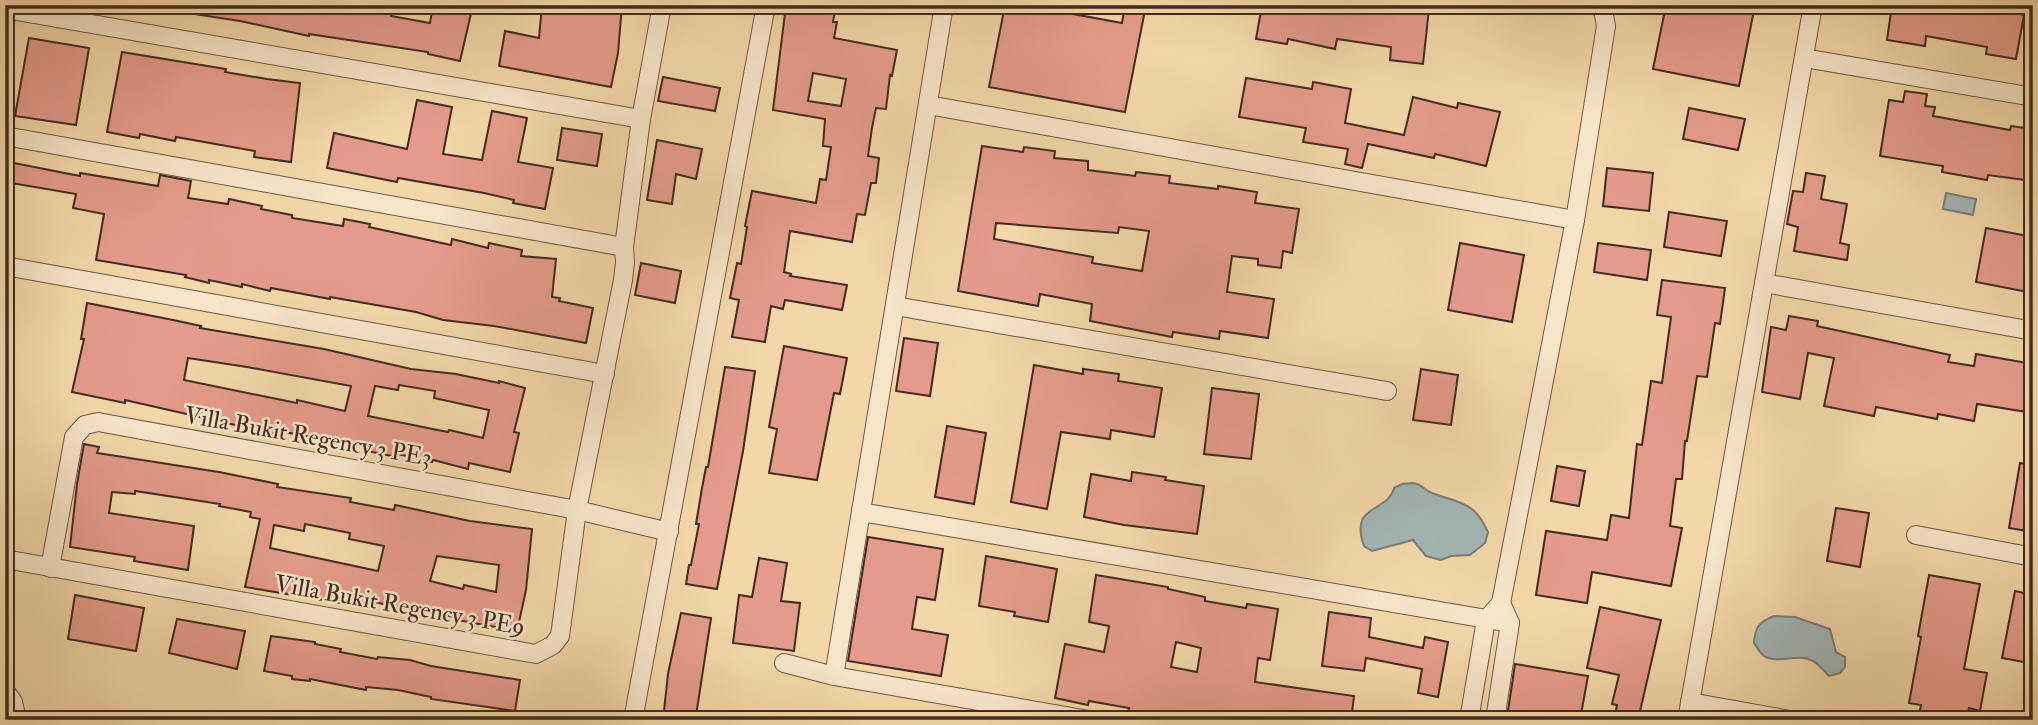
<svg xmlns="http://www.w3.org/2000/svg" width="2038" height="725" viewBox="0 0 2038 725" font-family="'IM FELL Double Pica',serif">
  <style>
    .water { fill: #a2b6b5; stroke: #7c7e79; stroke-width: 2 }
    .building { fill: #e59b8b; stroke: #432b1f; stroke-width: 2; fill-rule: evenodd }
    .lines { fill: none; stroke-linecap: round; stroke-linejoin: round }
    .minor-casing { stroke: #6f5642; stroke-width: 20 }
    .minor { stroke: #f7e5c8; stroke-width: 18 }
    .labels { text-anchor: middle; stroke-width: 5; stroke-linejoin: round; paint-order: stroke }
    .street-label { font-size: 24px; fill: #432b1f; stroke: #f7e5c8 }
  </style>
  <rect width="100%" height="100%" fill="#f3d7aa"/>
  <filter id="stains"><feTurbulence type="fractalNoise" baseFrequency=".00286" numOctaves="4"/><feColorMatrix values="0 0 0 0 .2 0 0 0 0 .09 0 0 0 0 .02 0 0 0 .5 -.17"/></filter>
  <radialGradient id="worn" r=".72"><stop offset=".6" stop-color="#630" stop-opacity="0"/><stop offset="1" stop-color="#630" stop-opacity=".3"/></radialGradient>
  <!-- water -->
  <g class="water">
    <polygon points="1946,193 1976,199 1973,215 1943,209"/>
    <path d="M 1413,483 C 1422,484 1424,490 1432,493 C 1461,504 1474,501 1488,532 L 1485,543 L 1470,555 L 1451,556 L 1441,560 L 1426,556 L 1413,540 L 1372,551 L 1364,546 C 1349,503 1387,514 1394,488 L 1402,484 Z"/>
    <path d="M 1774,616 L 1795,617 L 1830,629 L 1836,652 L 1845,657 L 1845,667 L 1840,673 L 1829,676 C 1824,671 1819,664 1813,661 C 1797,652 1778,665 1764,656 C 1760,653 1756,646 1754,643 C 1755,627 1759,622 1774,616 Z"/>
  </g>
  <!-- building -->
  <g class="building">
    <polygon points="187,5 357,5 392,12 391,16 430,23 433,5 473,5 460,61 428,54 428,52 309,34 309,36 240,21 187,13"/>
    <polygon points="542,5 622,5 618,53 611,87 499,66 505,31 539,38"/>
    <path d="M 786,5 L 836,5 L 833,22 L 837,22 L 834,38 L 897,50 L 892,76 L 890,75 L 886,109 L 876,108 L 872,128 L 868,156 L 879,158 L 876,183 L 871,183 L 865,215 L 857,214 L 852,242 L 790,231 L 784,272 L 791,274 L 790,276 L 847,285 L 842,310 L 785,300 L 783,309 L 771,306 L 765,342 L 732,337 L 739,300 L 730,298 L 737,263 L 741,264 L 747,227 L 745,226 L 752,191 L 816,203 L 820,179 L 826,180 L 831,147 L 823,146 L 825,119 L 773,110 ZM 813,73 L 846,79 L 841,106 L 808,101 Z"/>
    <polygon points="1005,5 1024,5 1122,23 1125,5 1146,5 1125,112 989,87"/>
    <polygon points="1262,5 1387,5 1429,9 1423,64 1390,60 1391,47 1337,39 1335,49 1288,39 1287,44 1256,39"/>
    <polygon points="1666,5 1755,5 1739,86 1653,69"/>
    <polygon points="1892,5 2016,5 2014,13 2024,15 2016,59 1986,54 1987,47 1926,36 1925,46 1887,40"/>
    <polygon points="29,38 89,48 76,125 15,116"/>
    <polygon points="122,52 226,69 225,72 267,79 300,83 291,162 254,157 255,151 176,137 175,141 140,134 139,138 107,132"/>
    <polygon points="663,77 720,88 715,111 658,101"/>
    <polygon points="1246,78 1312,89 1313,82 1351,89 1345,123 1404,135 1413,97 1457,108 1458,103 1500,112 1486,166 1435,154 1434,158 1368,144 1362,168 1345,164 1348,149 1303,142 1306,128 1239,117"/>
    <polygon points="1905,91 1927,94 1925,106 1935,107 1933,116 2010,130 2011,126 2033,129 2033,181 1988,175 1987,180 1942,172 1943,166 1880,156 1889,100 1903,102"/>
    <polygon points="417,100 452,107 443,154 482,160 492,111 527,118 518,162 553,168 545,209 513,203 514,200 484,193 398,178 397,182 327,168 334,133 407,149"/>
    <polygon points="1689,108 1745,119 1738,150 1683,139"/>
    <polygon points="562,128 602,134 597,166 557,160"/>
    <polygon points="657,140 702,149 696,179 676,174 672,204 647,200"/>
    <path d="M 982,146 L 1023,152 L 1024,147 L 1055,151 L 1054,158 L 1088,161 L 1088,170 L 1135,176 L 1136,172 L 1170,176 L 1169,183 L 1218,189 L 1218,186 L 1257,192 L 1255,203 L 1299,209 L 1292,253 L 1283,251 L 1281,268 L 1258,265 L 1258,259 L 1232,256 L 1227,292 L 1274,299 L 1268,338 L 1220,331 L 1219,339 L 1173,332 L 1172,337 L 1090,321 L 1092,304 L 1040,294 L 1038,306 L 958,291 ZM 996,223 L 1118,233 L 1119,227 L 1149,231 L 1142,271 L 1092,263 L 1093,257 L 994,239 Z"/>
    <polygon points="14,163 80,176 80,173 158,186 160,175 191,181 188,198 228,204 229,199 262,206 261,209 292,215 292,218 343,226 344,219 370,224 369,227 451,245 452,239 488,248 489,243 522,250 521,256 556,259 552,297 560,298 559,301 593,308 586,343 494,326 443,320 416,312 330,297 330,299 271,288 270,291 242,284 242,287 209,280 209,283 185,277 186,275 96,260 104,214 73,208 76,194 11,183"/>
    <polygon points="1607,168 1653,173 1649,211 1603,206"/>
    <polygon points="1806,173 1825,176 1821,199 1847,204 1840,243 1849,245 1847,260 1794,251 1798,227 1787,224 1793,191 1803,192"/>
    <polygon points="1669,212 1727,221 1721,256 1664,247"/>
    <polygon points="1986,228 2033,237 2033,270 2028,292 1976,282"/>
    <polygon points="1460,243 1524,255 1512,322 1448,310"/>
    <polygon points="1598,243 1651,250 1647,280 1594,272"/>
    <polygon points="641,263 681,271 675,303 635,295"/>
    <polygon points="1662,280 1725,288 1720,324 1715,323 1707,377 1697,376 1687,441 1685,441 1682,479 1676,479 1670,526 1682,528 1671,586 1592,572 1587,603 1536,595 1546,531 1607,540 1611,515 1629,518 1637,444 1642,445 1651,381 1662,383 1671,317 1657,315"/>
    <path d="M 87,303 L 173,320 L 201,326 L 200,328 L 324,349 L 411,369 L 456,374 L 499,383 L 499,381 L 525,388 L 514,432 L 519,433 L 510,472 L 469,463 L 468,469 L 433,460 L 432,462 L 398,454 L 397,457 L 367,451 L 368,447 L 284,432 L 283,436 L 125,400 L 125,403 L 72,392 L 84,339 L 81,339 ZM 188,358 L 247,367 L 351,386 L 345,411 L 297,400 L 297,403 L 184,380 ZM 399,385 L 435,391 L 434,398 L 489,410 L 483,438 L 449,430 L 448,432 L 368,416 L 375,386 L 398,390 Z"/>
    <polygon points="1789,316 1818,321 1817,326 1950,355 1948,362 1974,366 1976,354 2033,364 2033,413 1977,404 1974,421 1938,414 1937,419 1876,407 1874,416 1824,406 1834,358 1808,353 1800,399 1762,392 1771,327 1786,330"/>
    <polygon points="904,338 938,343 930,396 896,391"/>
    <polygon points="784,346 847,358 840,394 834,393 817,480 769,473 777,429 769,427"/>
    <polygon points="1034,365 1083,374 1083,369 1119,374 1118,381 1162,388 1154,437 1111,430 1110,439 1061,432 1047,509 1011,502"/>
    <polygon points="725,367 755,371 743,451 717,589 686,584 689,565 691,565 699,524 696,524 702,488 706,467 708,467"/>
    <polygon points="1421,369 1458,375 1451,425 1413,420"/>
    <polygon points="1212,388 1259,394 1251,459 1204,454"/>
    <polygon points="947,426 986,433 974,504 935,497"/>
    <path d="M 84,444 L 99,447 L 97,453 L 219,472 L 278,484 L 277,487 L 351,498 L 350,502 L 394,510 L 395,505 L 470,521 L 532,529 L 526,590 L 517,631 L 457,620 L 457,618 L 423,609 L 422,613 L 366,600 L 365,607 L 245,587 L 260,519 L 250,517 L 251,512 L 219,506 L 220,504 L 135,491 L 135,494 L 112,492 L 109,513 L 194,526 L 188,570 L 134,561 L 135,557 L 70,547 L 77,484 ZM 305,524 L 350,533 L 349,539 L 384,546 L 378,571 L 270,548 L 274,525 L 304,531 ZM 437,556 L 499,565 L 496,592 L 464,585 L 463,589 L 430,581 Z"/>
    <polygon points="2020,463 2033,465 2033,532 2009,528"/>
    <polygon points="1557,466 1585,471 1579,506 1551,501"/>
    <polygon points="1132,472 1166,477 1165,480 1204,486 1197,534 1124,525 1084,517 1091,474 1131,481"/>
    <polygon points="1836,508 1869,513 1860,567 1827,561"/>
    <polygon points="868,537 943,549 935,600 917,597 912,629 948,635 941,676 848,661"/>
    <polygon points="986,556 1057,569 1048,622 1014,616 1015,612 979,606"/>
    <polygon points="759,558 787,563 781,601 800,603 794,651 733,643 739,595 752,597"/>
    <path d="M 1096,575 L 1168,587 L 1168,589 L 1205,597 L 1205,601 L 1246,608 L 1247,604 L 1278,609 L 1270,660 L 1258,658 L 1255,682 L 1354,696 L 1351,720 L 1173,720 L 1128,712 L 1129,708 L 1089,701 L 1088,705 L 1055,698 L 1065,644 L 1104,652 L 1109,626 L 1089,622 ZM 1176,642 L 1201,648 L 1197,672 L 1171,667 Z"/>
    <polygon points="1929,575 1980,584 1964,669 1987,673 1980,711 1969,708 1966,720 1918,720 1921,705 1909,703 1921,637 1918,636"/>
    <polygon points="2015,591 2033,595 2033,641 2028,640 2024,662 2002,658"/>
    <polygon points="75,595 144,608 136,651 68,639"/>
    <polygon points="1600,607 1661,620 1638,720 1614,720 1617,705 1612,704 1619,675 1587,668"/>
    <polygon points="1329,612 1371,618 1369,637 1423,648 1425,637 1448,642 1438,697 1418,693 1422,669 1366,658 1364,671 1322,666"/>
    <polygon points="681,613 711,618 696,716 664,711 668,674"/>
    <polygon points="177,619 245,631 237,669 169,653"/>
    <polygon points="271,636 315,642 315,644 341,649 340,652 377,659 378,657 410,660 431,666 520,680 515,711 431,699 431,697 398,690 366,687 366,690 310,679 310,681 292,679 292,676 264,671"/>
    <polygon points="1515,664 1588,676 1580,720 1563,720 1508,711"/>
  </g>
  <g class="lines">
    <defs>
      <g id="minor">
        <polyline points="5,9 641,119"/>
        <polyline points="1804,58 2033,97"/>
        <polyline points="928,105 1575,220"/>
        <polyline points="5,136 624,247"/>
        <polyline points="5,266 605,374"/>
        <polyline points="1764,283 2033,331"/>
        <polyline points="895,306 1387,391"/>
        <polyline points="861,512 1510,623"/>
        <polyline points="1916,535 2033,557"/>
        <polyline points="5,559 536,654 553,645 560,636 577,510 623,280 625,262 624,247 641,119 662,5"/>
        <polyline points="50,568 74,437 85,425 98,422 577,510 669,532"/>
        <polyline points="1501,603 1575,220 1606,26 1602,5"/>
        <polyline points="784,663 834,676 1089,720"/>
        <polyline points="834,676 944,5"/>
        <polyline points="5,691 13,702 17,720"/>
        <polyline points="1690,702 1790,720"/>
        <polyline points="633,720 766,5"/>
        <polyline points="1469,720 1486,620 1501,603 1510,623 1495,720"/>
        <polyline points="1687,720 1813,5"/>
      </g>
    </defs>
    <!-- minor casing -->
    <use href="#minor" class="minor-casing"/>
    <!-- minor -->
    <use href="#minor" class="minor"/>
  </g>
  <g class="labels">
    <!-- street labels -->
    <g class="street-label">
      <text transform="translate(308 436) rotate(10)" y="8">Villa Bukit Regency 3 PE3</text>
      <text transform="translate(400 605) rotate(10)" y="8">Villa Bukit Regency 3 PE9</text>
    </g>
  </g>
  <!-- margin -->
  <rect width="2038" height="725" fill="none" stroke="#f3d7aa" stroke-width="28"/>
  <rect x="7" y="7" width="2024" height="711" fill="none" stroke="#432b1f" stroke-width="3.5"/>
  <rect x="14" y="14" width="2010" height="697" fill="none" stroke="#432b1f" stroke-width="2"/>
  <rect width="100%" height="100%" filter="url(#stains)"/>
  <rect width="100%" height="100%" fill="url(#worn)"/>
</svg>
